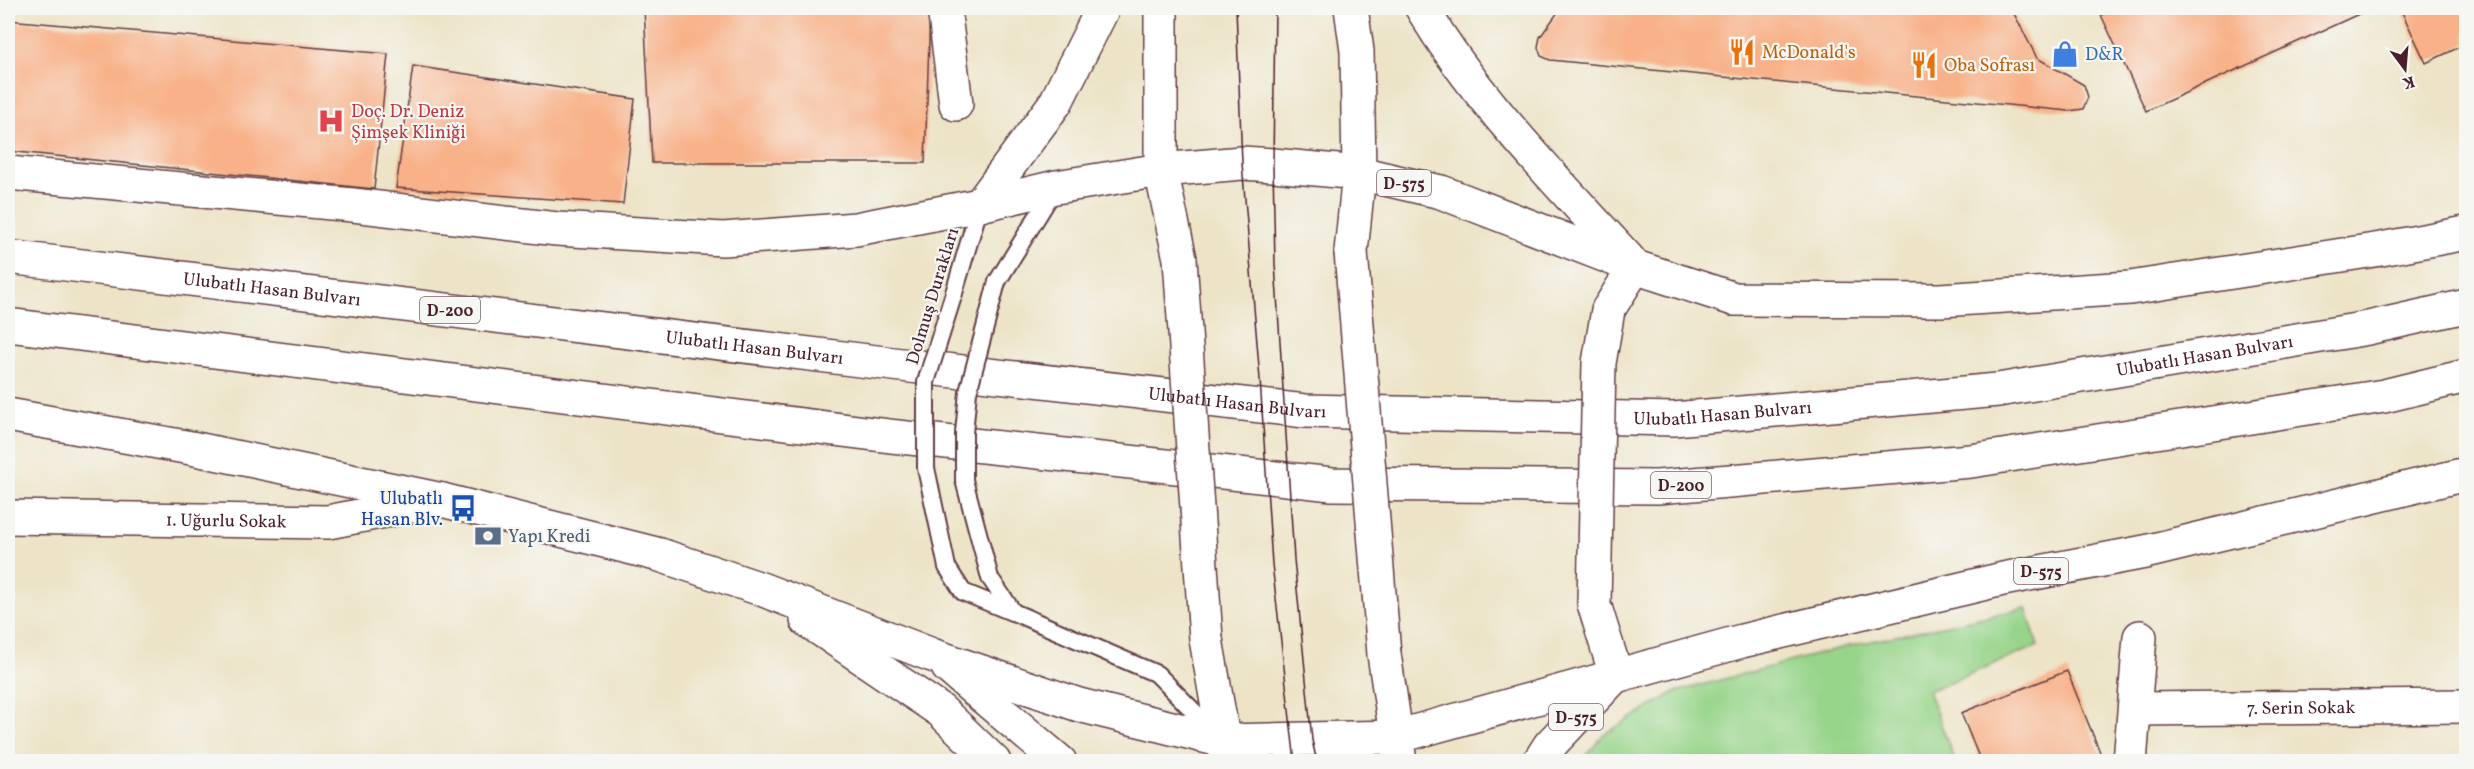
<svg xmlns="http://www.w3.org/2000/svg" width="2474" height="769" viewBox="0 0 2474 769" font-family="Vollkorn,serif">
  <style>
    .green { fill: #96d489; stroke: #707a5a; stroke-width: 1.5 }
    .building { fill: #f8b188 }
    .lines { fill: none; stroke-linecap: round; stroke-linejoin: round }
    .lane-casing { stroke: #623d42; stroke-width: 20 }
    .street-casing { stroke: #623d42; stroke-width: 36 }
    .highway-casing { stroke: #623d42; stroke-width: 36 }
    .lane { stroke: #fff; stroke-width: 16 }
    .street { stroke: #fff; stroke-width: 33 }
    .highway { stroke: #fff; stroke-width: 33 }
    .tram { stroke: #4a1f2b; stroke-width: 1.5 }
    .lane-bridge-casing { stroke: #623d42; stroke-width: 20; stroke-linecap: butt }
    .highway-bridge-casing { stroke: #623d42; stroke-width: 36; stroke-linecap: butt }
    .lane-bridge { stroke: #fff; stroke-width: 16 }
    .highway-bridge { stroke: #fff; stroke-width: 33 }
    .labels { text-anchor: middle; stroke-width: 4.5; stroke-linejoin: round; paint-order: stroke }
    .shield { fill: #f6f6f2; stroke: #7e6067; stroke-width: 1.5 }
    .shield-label { font-size: 16px; font-weight: bold; fill: #4a1f2b }
    .food-label { font-size: 18px; fill: #c56008; stroke: #f6f6f2; text-anchor: start }
    .shop-label { font-size: 18px; fill: #366cbe; stroke: #f6f6f2; text-anchor: start }
    .health-label { font-size: 18px; fill: #be3a42; stroke: #f6f6f2; text-anchor: start }
    .street-label { font-size: 18px; fill: #4a1f2b; stroke: #f6f6f2 }
    .transit-label { font-size: 18px; fill: #164399; stroke: #f6f6f2; text-anchor: end }
    .service-label { font-size: 18px; fill: #4e5e75; stroke: #f6f6f2; text-anchor: start }
  </style>
  <rect width="100%" height="100%" fill="#f6f6f2"/>
  <filter id="ink" filterUnits="userSpaceOnUse"><feTurbulence type="fractalNoise" baseFrequency=".0167" numOctaves="2"/><feDisplacementMap in="SourceGraphic" scale="12" xChannelSelector="R" yChannelSelector="G"/><feConvolveMatrix kernelMatrix="1 2 1 2 8 2 1 2 1" color-interpolation-filters="sRGB"/></filter>
  <filter id="wash" filterUnits="userSpaceOnUse"><feTurbulence type="fractalNoise" baseFrequency=".008" numOctaves="4" result="noise"/><feDisplacementMap in="SourceGraphic" scale="24" xChannelSelector="R" yChannelSelector="G"/><feGaussianBlur stdDeviation="1.35" result="paint"/><feColorMatrix in="noise" values="0 0 0 0 0 0 0 0 0 0 0 0 0 0 0 0 0 1.4 0 .05"/><feComposite in="paint" operator="in"/></filter>
  <g filter="url(#wash)">
    <rect width="100%" height="100%" fill="#ede4c7"/>
    <!-- green -->
    <polygon class="green" points="2026,608 2038,646 1928,691 1955,761 1582,761 1603,735 1675,692 1849,646"/>
    <g id="blocks">
      <!-- building -->
      <g class="building">
        <polygon points="644,8 930,8 925,163 652,163"/>
        <polygon points="1561,8 2011,8 2037,58 2084,85 2088,97 2083,109 2069,111 1550,60 1541,56 1538,47 1540,37"/>
        <polygon points="2117,8 2372,8 2146,111 2101,15"/>
        <polygon points="2400,8 2466,8 2466,44 2426,63"/>
        <polygon points="8,20 388,54 374,189 8,151"/>
        <polygon points="413,66 635,99 623,204 396,188"/>
        <polygon points="2067,671 2104,762 1981,762 1961,713"/>
      </g>
    </g>
  </g>
  <g filter="url(#ink)">
    <use href="#blocks" fill-opacity="0" stroke="#623d42" stroke-width="1.5"/>
    <g class="lines">
      <defs>
        <g id="lane">
          <polyline points="997,282 1055,188"/>
          <polyline points="954,293 980,205"/>
          <polyline points="947,567 963,592 1012,612"/>
          <polyline points="990,578 1013,612 1157,674 1215,733"/>
        </g>
        <g id="street">
          <polyline points="944,8 956,104"/>
          <path id="s1" d="M 8,517 L 328,522 L 442,500"/>
          <path id="s2" d="M 2135,709 L 2466,706"/>
          <polyline points="2130,762 2140,637"/>
        </g>
        <g id="highway">
          <polyline points="1161,8 1161,170 1180,259"/>
          <path d="M 1422,8 C 1475,99 1559,183 1630,261"/>
          <polyline points="8,173 353,205 557,229 723,239 856,229 980,205 1056,187 1161,170 1242,163 1273,165 1359,173 1441,192 1635,267 1734,299 1940,300 2130,288 2381,249 2466,233"/>
          <polyline points="980,205 1056,102 1103,8"/>
          <polyline points="1351,252 1359,173 1357,51 1351,8"/>
          <path id="s3" d="M 8,257 L 893,364 L 1305,411 L 1674,419 L 1998,390 L 2368,328 L 2466,306"/>
          <polyline points="1608,310 1635,267"/>
          <polyline points="8,325 890,436 1332,484 1657,487 1971,461 2384,396 2466,376"/>
          <polyline points="8,415 191,448 442,500 660,555 761,589 932,655 1079,705 1224,741 1396,737 1742,641 2003,579 2145,552 2466,474"/>
          <polyline points="1594,604 1616,675"/>
          <polyline points="807,620 941,711 994,762"/>
          <polyline points="1206,639 1227,760"/>
          <polyline points="1384,654 1400,762"/>
          <polyline points="948,667 1060,762"/>
          <polyline points="1539,762 1550,745 1616,675"/>
        </g>
      </defs>
      <!-- lane casing -->
      <use href="#lane" class="lane-casing"/>
      <!-- street casing -->
      <use href="#street" class="street-casing"/>
      <!-- highway casing -->
      <use href="#highway" class="highway-casing"/>
      <!-- lane -->
      <use href="#lane" class="lane"/>
      <!-- street -->
      <use href="#street" class="street"/>
      <!-- highway -->
      <use href="#highway" class="highway"/>
      <!-- tram -->
      <g class="tram">
        <polyline points="1236,8 1242,163 1260,379 1272,564 1295,762"/>
        <polyline points="1275,8 1273,165 1275,264 1294,559 1312,740 1317,762"/>
      </g>
      <defs>
        <g id="lane-bridge">
          <polyline points="947,567 926,468 926,382 954,293"/>
          <polyline points="990,578 964,480 964,433 968,392 997,282"/>
        </g>
        <g id="highway-bridge">
          <polyline points="1351,252 1384,654"/>
          <polyline points="1180,259 1206,639"/>
          <polyline points="1594,604 1599,363 1608,310"/>
        </g>
      </defs>
      <!-- lane-bridge casing -->
      <use href="#lane-bridge" class="lane-bridge-casing"/>
      <!-- highway-bridge casing -->
      <use href="#highway-bridge" class="highway-bridge-casing"/>
      <!-- lane-bridge -->
      <use href="#lane-bridge" class="lane-bridge"/>
      <!-- highway-bridge -->
      <use href="#highway-bridge" class="highway-bridge"/>
    </g>
  </g>
  <!-- icons -->
  <defs>
    <symbol id="restaurant-bare" viewBox="-9 -9 18 18"><path d="M-5-6h1v4h1v-4h1v4h1v-4h1v5L-1.5 .5V6h-2V.5L-5-1ZM5-6V6H3V1.5H1.5Q1.5-4 5-6Z" fill="#e8710a" stroke="#f6f6f2" stroke-width="2.5" paint-order="stroke"/></symbol>
    <symbol id="shop-bare" viewBox="-9 -9 18 18"><path d="M-5-2.5h2.3a2.7 3.5 0 0 1 5.4 0H5L5.5 6h-11ZM-1.5-2.5h3a1.5 2.3 0 0 0-3 0Z" fill="#3f7fe0" stroke="#f6f6f2" stroke-width="2.5" paint-order="stroke"/></symbol>
    <symbol id="hospital-bare" viewBox="-9 -9 18 18"><path d="M-5-5h3v3.5h4V-5h3V5h-3V1.5h-4V5h-3Z" fill="#e0444e" stroke="#f6f6f2" stroke-width="2.5" paint-order="stroke"/></symbol>
    <symbol id="bus-bare" viewBox="-9 -9 18 18"><path d="M-5-6H5V4H4V6H2V4H-2V6H-4V4H-5ZM-3.5-4V0h7V-4ZM-3.5 1.2v1.5H-2V1.2ZM2 1.2v1.5H3.5V1.2Z" fill="#1a4fb4" stroke="#f6f6f2" stroke-width="2.5" paint-order="stroke"/></symbol>
    <symbol id="bank-bare" viewBox="-9 -9 18 18"><path d="M-6-4H6V4H-6ZM0-2.3a2.3 2.3 0 1 0 0 4.6a2.3 2.3 0 1 0 0-4.6Z" fill="#5c6f8a" stroke="#f6f6f2" stroke-width="2.5" paint-order="stroke"/></symbol>
  </defs>
  <g fill-rule="evenodd">
    <use href="#restaurant-bare" x="1723" y="33" width="38" height="38"/>
    <use href="#shop-bare" x="2046" y="35" width="38" height="38"/>
    <use href="#restaurant-bare" x="1905" y="46" width="38" height="38"/>
    <use href="#hospital-bare" x="312" y="102" width="38" height="38"/>
    <use href="#bus-bare" x="444" y="489" width="38" height="38"/>
    <use href="#bank-bare" x="469" y="517" width="38" height="38"/>
  </g>
  <g class="labels">
    <!-- shield labels -->
    <g class="shield">
      <rect x="1377" y="170" width="54" height="26" rx="4.5"/>
      <rect x="420" y="297" width="60" height="26" rx="4.5"/>
      <rect x="1651" y="472" width="60" height="26" rx="4.5"/>
      <rect x="2014" y="558" width="54" height="26" rx="4.5"/>
      <rect x="1549" y="704" width="54" height="26" rx="4.5"/>
    </g>
    <g class="shield-label">
      <text x="1404" y="189">D-575</text>
      <text x="450" y="316">D-200</text>
      <text x="1681" y="491">D-200</text>
      <text x="2041" y="577">D-575</text>
      <text x="1576" y="723">D-575</text>
    </g>
    <!-- food labels -->
    <g class="food-label">
      <text x="1762" y="58">McDonald's</text>
      <text x="1944" y="71">Oba Sofrası</text>
    </g>
    <!-- shop labels -->
    <g class="shop-label">
      <text x="2085" y="60">D&amp;R</text>
    </g>
    <!-- health labels -->
    <g class="health-label">
      <text x="351" y="117">Doç. Dr. Deniz<tspan x="351" dy="21">Şimşek Kliniği</tspan></text>
    </g>
    <!-- street labels -->
    <g class="street-label">
      <text dy="6" stroke="none"><textPath href="#s3" startOffset="266">Ulubatlı Hasan Bulvarı</textPath></text>
      <text transform="translate(932 296) rotate(-73)" y="6">Dolmuş Durakları</text>
      <text dy="6" stroke="none"><textPath href="#s3" startOffset="752">Ulubatlı Hasan Bulvarı</textPath></text>
      <text dy="6" stroke="none"><textPath href="#s3" startOffset="2210">Ulubatlı Hasan Bulvarı</textPath></text>
      <text dy="6" stroke="none"><textPath href="#s3" startOffset="1238">Ulubatlı Hasan Bulvarı</textPath></text>
      <text dy="6" stroke="none"><textPath href="#s3" startOffset="1724">Ulubatlı Hasan Bulvarı</textPath></text>
      <text dy="6" stroke="none"><textPath href="#s1" startOffset="218">1. Uğurlu Sokak</textPath></text>
      <text dy="6" stroke="none"><textPath href="#s2" startOffset="166">7. Serin Sokak</textPath></text>
    </g>
    <!-- transit labels -->
    <g class="transit-label">
      <text x="443" y="504">Ulubatlı<tspan x="443" dy="21">Hasan Blv.</tspan></text>
    </g>
    <!-- service labels -->
    <g class="service-label">
      <text x="508" y="542">Yapı Kredi</text>
    </g>
  </g>
  <!-- margin -->
  <rect width="2474" height="769" fill="none" stroke="#f6f6f2" stroke-width="30"/>
  <!-- north arrow -->
  <g transform="translate(2405 69) rotate(164)" stroke="#f6f6f2" stroke-width="4.5" paint-order="stroke">
  <path d="M0-4.5L10 22L0 15L-10 22Z" fill="#4a1f2b"/>
  <text y="-9" font-size="16" font-weight="bold" text-anchor="middle" fill="#4a1f2b">K</text>
  </g>
</svg>
